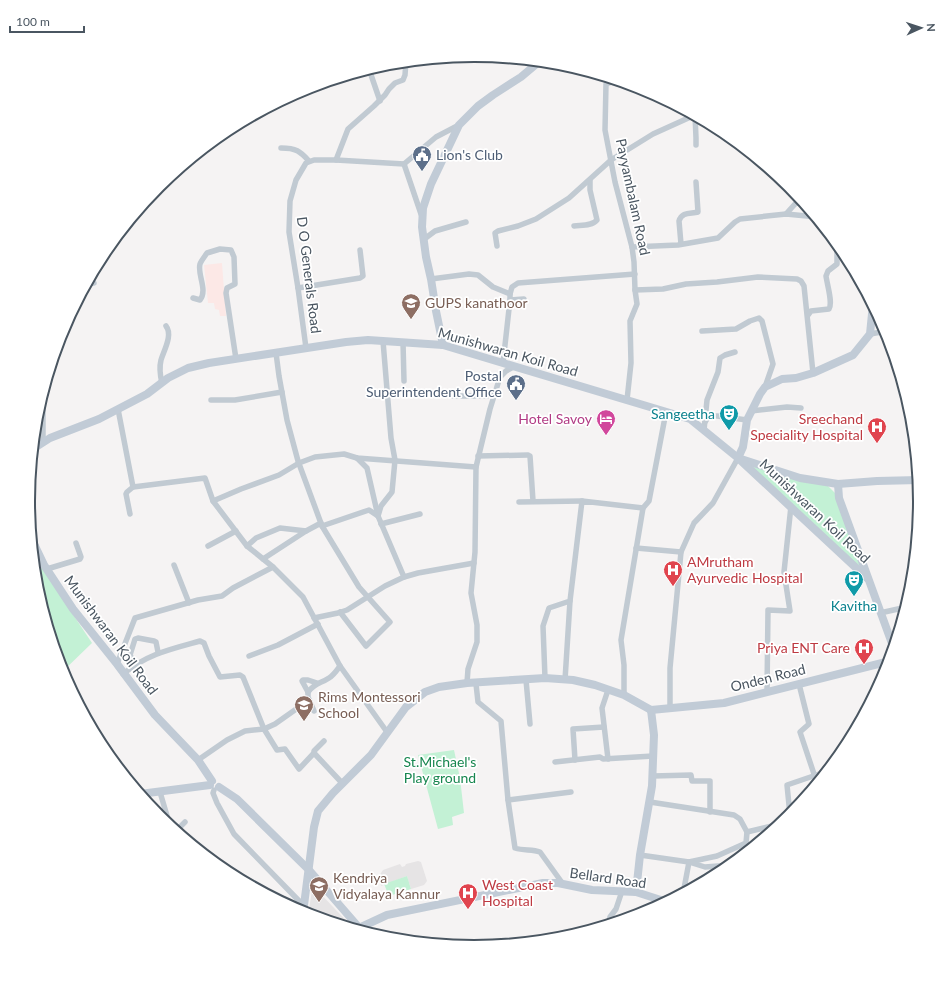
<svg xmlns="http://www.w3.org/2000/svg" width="949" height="1002" viewBox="0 0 949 1002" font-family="Lato,sans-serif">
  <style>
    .education { fill: #e6e4e5 }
    .medical { fill: #fce8e6 }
    .green { fill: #c3f1d5 }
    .water { fill: #90daee }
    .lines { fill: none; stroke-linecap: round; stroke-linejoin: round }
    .street { stroke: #c1cad2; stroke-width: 5.5 }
    .secondary { stroke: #c1cbd6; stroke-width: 8 }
    .labels { text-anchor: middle; stroke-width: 3.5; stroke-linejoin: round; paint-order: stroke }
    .service-label { font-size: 14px; fill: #4e5e75; stroke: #fff; text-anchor: start }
    .street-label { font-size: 14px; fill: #4a5661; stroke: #fff }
    .education-label { font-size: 14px; fill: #785e54; stroke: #fff; text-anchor: start }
    .culture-label { font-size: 14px; fill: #0d838f; stroke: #fff; text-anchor: end }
    .hotel-label { font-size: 14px; fill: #b23c85; stroke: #fff; text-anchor: end }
    .health-label { font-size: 14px; fill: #be3a42; stroke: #fff; text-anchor: end }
    .park-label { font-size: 14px; fill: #17864f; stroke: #fff }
    .rim { fill: none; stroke: #4a5661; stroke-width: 2 }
  </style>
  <rect width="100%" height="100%" fill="#f5f3f3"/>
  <!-- education -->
  <g class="education">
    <polygon points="418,861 421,862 427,881 424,885 411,889 407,876 381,886 379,876 383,870 400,864 402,867 405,866 406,864"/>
    <polygon points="316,889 354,929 308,915 312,891"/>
  </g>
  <!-- medical -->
  <polygon class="medical" points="222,263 226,316 220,316 219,310 215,309 214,303 208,303 204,265"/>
  <!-- green -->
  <g class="green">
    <polygon points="743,460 828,486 836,494 863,572"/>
    <path d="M 38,562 L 92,643 L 62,672 C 54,646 31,587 38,562 Z"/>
    <polygon points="454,750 460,778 464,813 452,817 453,825 438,829 418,755"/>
    <polygon points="407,876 411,889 389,896 384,884"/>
  </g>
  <!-- water -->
  <polygon class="water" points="261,111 260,114 245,120 235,129 222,133 227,130"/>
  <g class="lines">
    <!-- street -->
    <g class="street">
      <polyline points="369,69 380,101"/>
      <polyline points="618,80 606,84 605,130 615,182 632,247 634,262 635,290 637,304 630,321 631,363 627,400"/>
      <polyline points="695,115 696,138 696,145"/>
      <path d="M 281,148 C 296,148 300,151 309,161"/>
      <polyline points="336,160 348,129 374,106 385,95 389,89 395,83 403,80 405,75 406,61"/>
      <polyline points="404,164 436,137 459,125"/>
      <polyline points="404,164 421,214"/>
      <polyline points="786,214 795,204 802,200"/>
      <path d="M 574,226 C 582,225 592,226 597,220 L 590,190 L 590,180"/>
      <polyline points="423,240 435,231 466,222"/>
      <path d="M 681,244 L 679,221 C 682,211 691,214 698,212 L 696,182"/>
      <polyline points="497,246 495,233 498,231 518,226 536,219 569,198 611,160 653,134 695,115"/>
      <polyline points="632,247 678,245 718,238 735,222 740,219 786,214 817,217"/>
      <polyline points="431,279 469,274 478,275 493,287 510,294 510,300 524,299"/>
      <polyline points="87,284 94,283"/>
      <polyline points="298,288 360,278 363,276 360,250"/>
      <polyline points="635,290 663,289 686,284 717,282 758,277 797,279 801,281 804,286 813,373"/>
      <polyline points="510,294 512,287 518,283 635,274"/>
      <path d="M 193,298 L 200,300 C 208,290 197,274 200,264 C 201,261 205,256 207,253 L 220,249 L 231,250 L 234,257 L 235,284 L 227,288 L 226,293 L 236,359"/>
      <path d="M 808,315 L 811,311 L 829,309 C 833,303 827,284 826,276 L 828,271 L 837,264 L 837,243"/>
      <polyline points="702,331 736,329 750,321 759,318 762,321 773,364 765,387"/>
      <polyline points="870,334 887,331"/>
      <polyline points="403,342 404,381"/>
      <polyline points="306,348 298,288 289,232 290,201 296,180 306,163 314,160 336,160 404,164"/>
      <polyline points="276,353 279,376 287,420 298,461 322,526 359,587 390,622 366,646 340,612"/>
      <polyline points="503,363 510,300"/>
      <path d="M 162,383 C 160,375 159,368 161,360 C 164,350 173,335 166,326"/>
      <polyline points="453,396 487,396 495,392"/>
      <polyline points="211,400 235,400 282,392"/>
      <polyline points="118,409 133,487 205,478 213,501"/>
      <polyline points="751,411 787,407 801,408"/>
      <polyline points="705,422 709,416 717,416 747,420"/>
      <polyline points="704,430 707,400 718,372 720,358 725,355 735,352"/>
      <polyline points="43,442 43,392"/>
      <polyline points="478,456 528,455"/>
      <polyline points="530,456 533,501"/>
      <polyline points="357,458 367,468 378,516"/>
      <polyline points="519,502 582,501"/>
      <polyline points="643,508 649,501 666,412"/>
      <polyline points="130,514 126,494 127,492 133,487"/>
      <polyline points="378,516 381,506 392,492 395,460 391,438 383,341"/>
      <polyline points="321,523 306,531 280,528 256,538 247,546 273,567 303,597 340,666 387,732"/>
      <polyline points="381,524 420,514"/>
      <polyline points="322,526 369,510 378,516 404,577 418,573 474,563"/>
      <polyline points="208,546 236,531"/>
      <polyline points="247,546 213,501 241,489 279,475 299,463 315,457 344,454 357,458 476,467"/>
      <polyline points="636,548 681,552"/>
      <polyline points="263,559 306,531"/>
      <polyline points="174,565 189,603"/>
      <polyline points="47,569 80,559 81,557 76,543"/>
      <polyline points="880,613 907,607"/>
      <polyline points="314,618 338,613 347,610 385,586 404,577"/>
      <polyline points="249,656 278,645 318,624"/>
      <polyline points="138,663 132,659 130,655 135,639 138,638 154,641 156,642 158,652"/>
      <polyline points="117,664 135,618 198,600 222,596 233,588 273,567"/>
      <path d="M 123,674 C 147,654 171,649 200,641 L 204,643 L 209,656 L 220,677 L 240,675 L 243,677 L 264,729 L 277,750 L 285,749 L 299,769 L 314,753 L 314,751 L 324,741"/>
      <polyline points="545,678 543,626 549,608 570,601 582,501 643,508 621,640 624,665 624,695"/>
      <polyline points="526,680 530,724"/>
      <polyline points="565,680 570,601"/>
      <polyline points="467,683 468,669 477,642 477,625 471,593 475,552 476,467 490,409 500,377 506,371 515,366"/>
      <path d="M 476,684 L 478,702 L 501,721 L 508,800 L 515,848 C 524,851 532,849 540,852 L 563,884"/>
      <polyline points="799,684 809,724 800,732 814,774"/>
      <polyline points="608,690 602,708 608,759"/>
      <path d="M 308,692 C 316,682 320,684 329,678 C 334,675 337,670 340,666"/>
      <polyline points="767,692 768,610 790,611 784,572 791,506"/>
      <polyline points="670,708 670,668 681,552 694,523 713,503 738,458"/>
      <polyline points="314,711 308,697 308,692 302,681 303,680 308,680 317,683"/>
      <polyline points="314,753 343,784"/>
      <polyline points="198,760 227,740 245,731 264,729 275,724 309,700"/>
      <polyline points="575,760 573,729 604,727"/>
      <polyline points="555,762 600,757 603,759 653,756"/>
      <polyline points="653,776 691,775 692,781 710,781 710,812"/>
      <polyline points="214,790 213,793 217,803 234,834 304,906"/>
      <polyline points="160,792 170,826"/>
      <polyline points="508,800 571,792"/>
      <polyline points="650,802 734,815 740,819 747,832 776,825"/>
      <polyline points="775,829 776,825 790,815 787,785 828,771"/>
      <polyline points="176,831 185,822"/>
      <polyline points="640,855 689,862 717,856 746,843 747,832"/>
      <polyline points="683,894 689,862 705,867 731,865"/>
      <polyline points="608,925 610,917 616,909 622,891"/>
    </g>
    <!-- secondary -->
    <g class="secondary">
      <polyline points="873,304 870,334 853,355 813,373 796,378 782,379 765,387 760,394 747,420 743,447 738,458 800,478 838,484 877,481 919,480"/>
      <polyline points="443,345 436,311 431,279 426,257 422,227 423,208 431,184 459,125 478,106 493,95 521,77 540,61"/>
      <polyline points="32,456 36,447 50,438 99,419 147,394 168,378 188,368 209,363 346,342 368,340 443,345 690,419 738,458 867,578"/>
      <polyline points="838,484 839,498 894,649"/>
      <polyline points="29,487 32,532 34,544 44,565 73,609 117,664 155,715 198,760 212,781"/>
      <polyline points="35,547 35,572"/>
      <polyline points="651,710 724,703 890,661"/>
      <polyline points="219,787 237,799 309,870 362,931"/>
      <polyline points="140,794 210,785"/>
      <polyline points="636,892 640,855 652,786 654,735 651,710"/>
      <polyline points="303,913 314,827 318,811 333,793 371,755 406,707 425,692 439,687 467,683 545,678 573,680 595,685 624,695 651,710"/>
      <polyline points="359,928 387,915 543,883 558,883 592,890 636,892 667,902"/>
    </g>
  </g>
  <!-- icons -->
  <defs>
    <symbol id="civic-pin" viewBox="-11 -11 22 30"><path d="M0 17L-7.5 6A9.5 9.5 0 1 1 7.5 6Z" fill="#5c6f8a" stroke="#fff"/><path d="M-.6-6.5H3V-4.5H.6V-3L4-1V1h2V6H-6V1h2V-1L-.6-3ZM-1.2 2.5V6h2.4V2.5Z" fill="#fff"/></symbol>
    <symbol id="school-pin" viewBox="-11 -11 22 30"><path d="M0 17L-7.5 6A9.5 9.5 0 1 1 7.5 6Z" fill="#8d6e63" stroke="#fff"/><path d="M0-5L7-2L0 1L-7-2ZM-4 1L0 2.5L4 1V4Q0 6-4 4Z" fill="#fff"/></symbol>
    <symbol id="theatre-pin" viewBox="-11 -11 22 30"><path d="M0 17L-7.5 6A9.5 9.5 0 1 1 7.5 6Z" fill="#0f9aa8" stroke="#fff"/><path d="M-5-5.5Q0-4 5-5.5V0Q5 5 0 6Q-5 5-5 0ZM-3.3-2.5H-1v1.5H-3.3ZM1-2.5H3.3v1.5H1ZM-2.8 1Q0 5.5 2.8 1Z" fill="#fff"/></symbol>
    <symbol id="hotel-pin" viewBox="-11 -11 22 30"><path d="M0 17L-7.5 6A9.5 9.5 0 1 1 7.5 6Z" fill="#d1479c" stroke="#fff"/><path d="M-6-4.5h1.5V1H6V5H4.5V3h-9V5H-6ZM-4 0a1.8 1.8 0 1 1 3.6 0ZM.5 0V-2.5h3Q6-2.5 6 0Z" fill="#fff"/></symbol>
    <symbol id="hospital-pin" viewBox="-11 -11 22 30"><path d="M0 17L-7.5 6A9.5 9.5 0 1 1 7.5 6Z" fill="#e0444e" stroke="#fff"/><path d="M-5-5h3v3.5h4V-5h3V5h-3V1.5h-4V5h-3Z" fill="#fff"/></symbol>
  </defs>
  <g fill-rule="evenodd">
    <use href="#civic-pin" x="411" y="144" width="22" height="30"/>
    <use href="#school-pin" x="400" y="292" width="22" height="30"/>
    <use href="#civic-pin" x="505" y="373" width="22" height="30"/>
    <use href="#theatre-pin" x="718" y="403" width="22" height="30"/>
    <use href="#hotel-pin" x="595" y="408" width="22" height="30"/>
    <use href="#hospital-pin" x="866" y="416" width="22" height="30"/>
    <use href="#hospital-pin" x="662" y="559" width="22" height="30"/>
    <use href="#theatre-pin" x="843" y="569" width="22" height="30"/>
    <use href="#hospital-pin" x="853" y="637" width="22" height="30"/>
    <use href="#school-pin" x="293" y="694" width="22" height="30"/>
    <use href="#school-pin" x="308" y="875" width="22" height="30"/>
    <use href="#hospital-pin" x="457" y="882" width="22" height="30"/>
  </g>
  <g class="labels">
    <!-- service labels -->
    <g class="service-label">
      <text x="436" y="160">Lion's Club</text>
      <text x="502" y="381" text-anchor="end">Postal<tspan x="502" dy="16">Superintendent Office</tspan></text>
    </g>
    <!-- street labels -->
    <g class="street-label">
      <text transform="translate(633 197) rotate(78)" y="5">Payyambalam Road</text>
      <text transform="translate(309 275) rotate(83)" y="5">D O Generals Road</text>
      <text transform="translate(508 352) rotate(16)" y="5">Munishwaran Koil Road</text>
      <text transform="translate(815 511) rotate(43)" y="5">Munishwaran Koil Road</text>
      <text transform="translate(111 635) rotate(53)" y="5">Munishwaran Koil Road</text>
      <text transform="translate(768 678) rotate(-14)" y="5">Onden Road</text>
      <text transform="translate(608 878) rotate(8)" y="5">Bellard Road</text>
    </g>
    <!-- education labels -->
    <g class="education-label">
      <text x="425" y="308">GUPS kanathoor</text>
      <text x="318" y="702">Rims Montessori<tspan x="318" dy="16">School</tspan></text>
      <text x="333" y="883">Kendriya<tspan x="333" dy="16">Vidyalaya Kannur</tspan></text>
    </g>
    <!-- culture labels -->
    <g class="culture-label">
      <text x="715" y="419">Sangeetha</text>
      <text x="854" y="611" text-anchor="middle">Kavitha</text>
    </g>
    <!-- hotel labels -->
    <g class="hotel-label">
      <text x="592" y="424">Hotel Savoy</text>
    </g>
    <!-- health labels -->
    <g class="health-label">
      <text x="863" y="424">Sreechand<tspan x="863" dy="16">Speciality Hospital</tspan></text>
      <text x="687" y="567" text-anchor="start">AMrutham<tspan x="687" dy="16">Ayurvedic Hospital</tspan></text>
      <text x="850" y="653">Priya ENT Care</text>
      <text x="482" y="890" text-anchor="start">West Coast<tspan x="482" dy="16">Hospital</tspan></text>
    </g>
    <!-- park labels -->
    <g class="park-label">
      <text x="440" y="767">St.Michael's<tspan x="440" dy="16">Play ground</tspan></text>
    </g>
  </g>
  <!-- crop -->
  <path d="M0 0H949V1002H0ZM35 501a439 439 0 1 1 878 0a439 439 0 1 1-878 0Z" fill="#fff" fill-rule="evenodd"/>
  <path class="rim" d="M35 501a439 439 0 1 1 878 0a439 439 0 1 1-878 0Z"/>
  <!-- north arrow -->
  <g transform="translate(921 28) rotate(87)" stroke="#ffffff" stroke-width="3" paint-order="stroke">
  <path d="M0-3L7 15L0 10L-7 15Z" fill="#4a5661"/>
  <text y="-6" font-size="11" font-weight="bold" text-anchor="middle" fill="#4a5661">N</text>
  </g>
  <!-- scale -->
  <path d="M10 26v6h74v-6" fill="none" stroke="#4a5661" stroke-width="2"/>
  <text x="16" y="26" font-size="12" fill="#4a5661" stroke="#ffffff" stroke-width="3" paint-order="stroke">100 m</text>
</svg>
